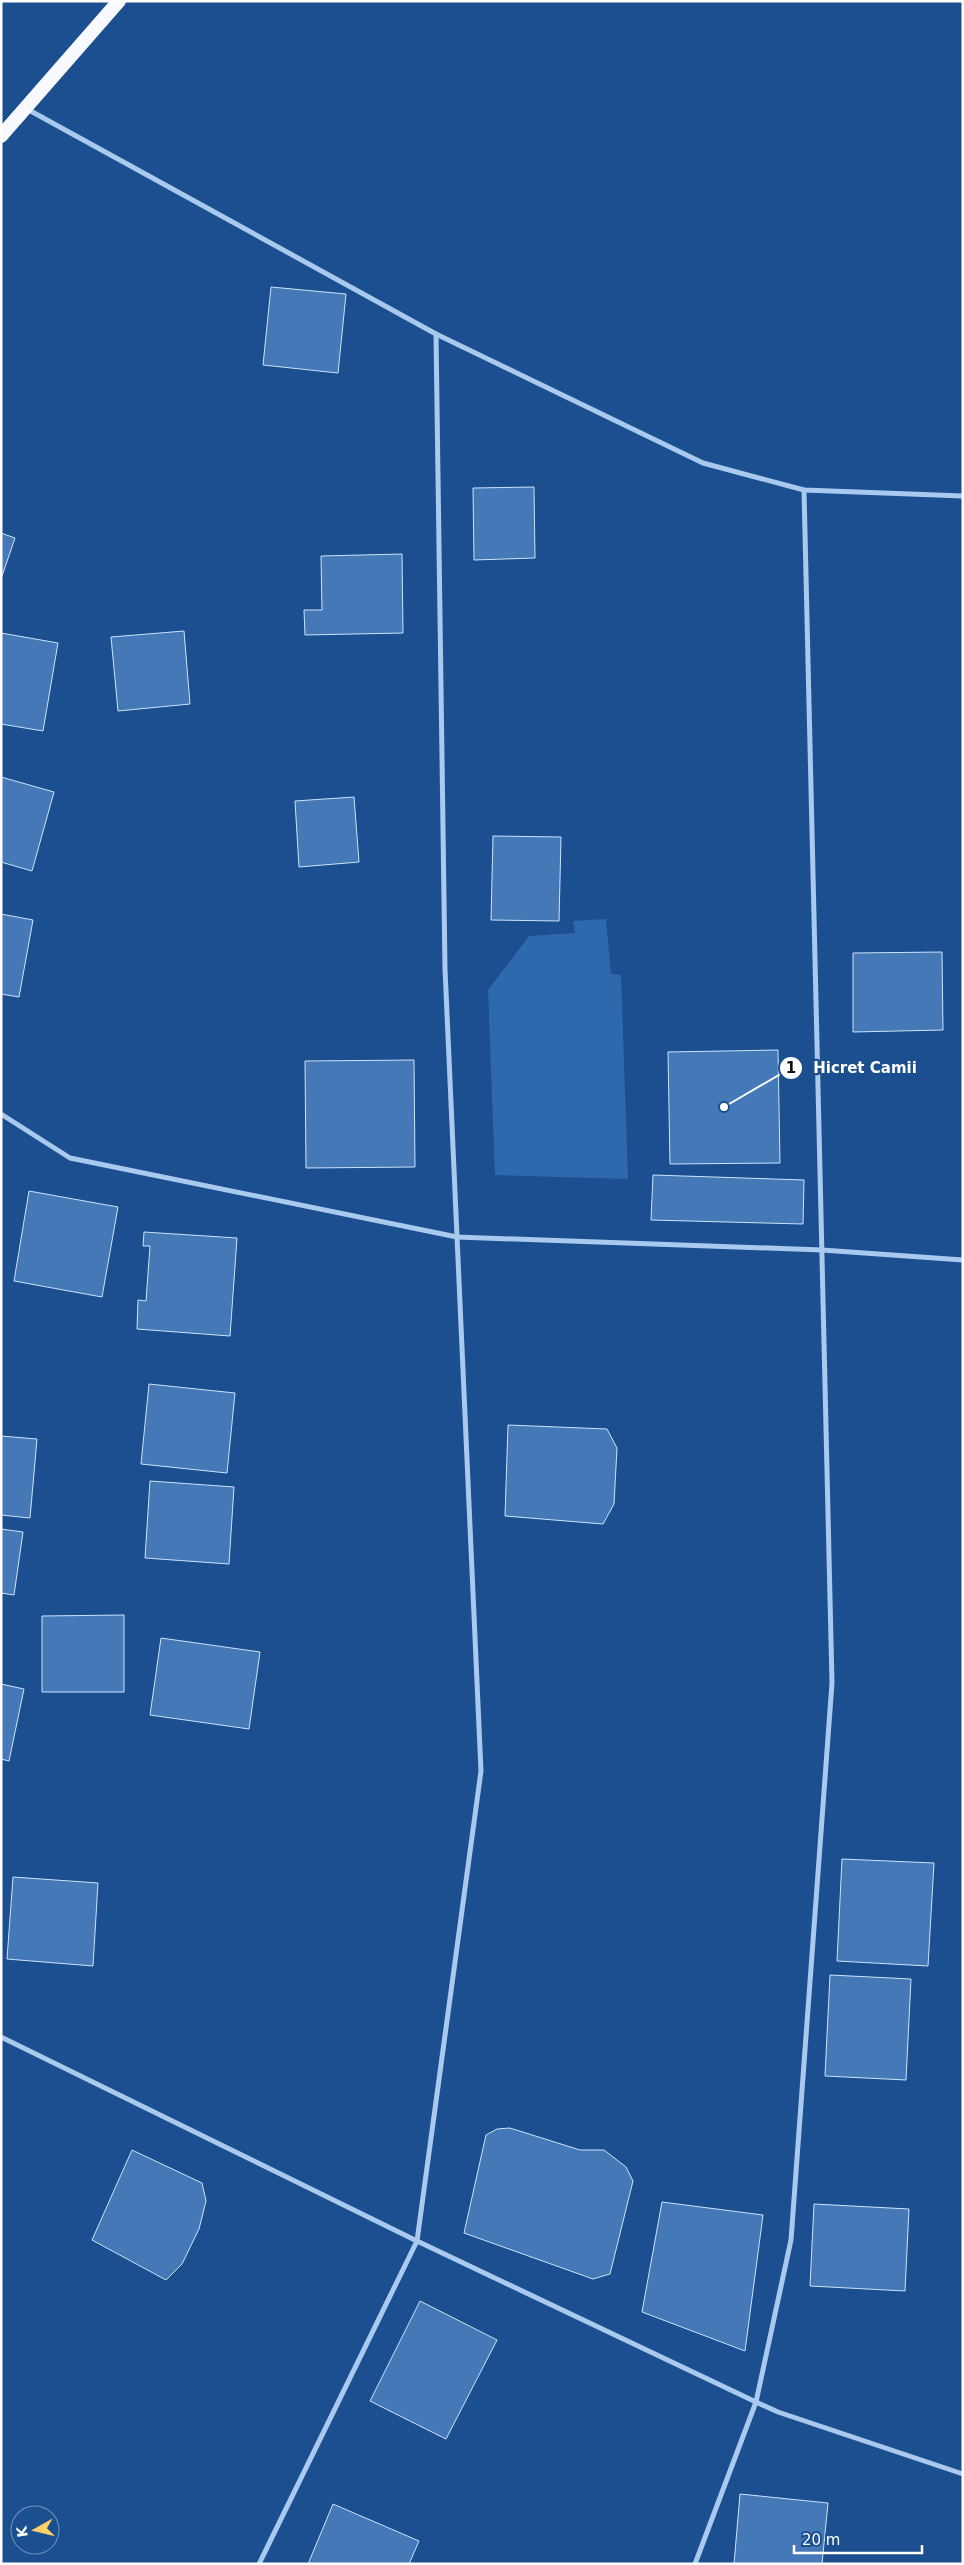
<svg xmlns="http://www.w3.org/2000/svg" width="964" height="2565" viewBox="0 0 964 2565" font-family="'DejaVu Sans',sans-serif">
  <style>
    .green { fill: #2e69ad }
    .building { fill: #4478b7; stroke: #cfe3fa }
    .lines { fill: none; stroke-linecap: round; stroke-linejoin: round }
    .minor { stroke: #a9c9ee; stroke-width: 5 }
    .trunk { stroke: #f8faff; stroke-width: 14 }
    .leader { fill: none; stroke: #fff; stroke-width: 2 }
    .callout-dot { fill: #fff; stroke: #1b4f8f; stroke-width: 2 }
    .mark-label { font-size: 15px; text-anchor: middle; font-weight: bold; fill: #111 }
    .callout-label { font-size: 15px; text-anchor: middle; font-weight: bold; fill: #fff; stroke: #1b4f8f; stroke-width: 4.5; stroke-linejoin: round; paint-order: stroke }
  </style>
  <rect width="100%" height="100%" fill="#1b4f8f"/>
  <!-- green -->
  <polygon class="green" points="606,919 611,974 621,975 628,1179 495,1175 488,990 529,936 575,933 573,921"/>
  <!-- building -->
  <g class="building">
    <polygon points="271,287 346,294 338,373 263,365"/>
    <polygon points="534,487 535,558 474,560 473,488"/>
    <polygon points="1,533 15,538 1,579"/>
    <polygon points="402,554 403,633 305,635 304,610 322,610 321,556"/>
    <polygon points="184,631 190,704 118,711 111,637"/>
    <polygon points="1,633 58,643 43,731 1,724"/>
    <polygon points="1,777 54,792 32,871 1,862"/>
    <polygon points="354,797 359,862 299,867 295,801"/>
    <polygon points="493,836 561,837 559,921 491,920"/>
    <polygon points="1,914 33,920 19,997 1,994"/>
    <polygon points="942,952 943,1030 853,1032 853,953"/>
    <polygon points="778,1050 780,1163 670,1164 668,1052"/>
    <polygon points="414,1060 415,1167 306,1168 305,1061"/>
    <polygon points="653,1175 804,1180 803,1224 651,1220"/>
    <polygon points="29,1191 118,1207 102,1297 14,1281"/>
    <polygon points="144,1232 237,1238 230,1336 137,1329 138,1300 146,1301 150,1246 143,1246"/>
    <polygon points="149,1384 235,1393 227,1473 141,1464"/>
    <polygon points="508,1425 607,1429 617,1448 614,1504 603,1524 505,1516"/>
    <polygon points="1,1436 37,1439 30,1518 1,1515"/>
    <polygon points="150,1481 234,1487 229,1564 145,1558"/>
    <polygon points="1,1529 23,1532 14,1595 1,1593"/>
    <polygon points="124,1615 124,1692 42,1692 42,1616"/>
    <polygon points="161,1638 260,1652 249,1729 150,1715"/>
    <polygon points="1,1684 24,1689 9,1761 1,1759"/>
    <polygon points="842,1859 934,1863 928,1966 837,1961"/>
    <polygon points="13,1877 98,1883 93,1966 7,1959"/>
    <polygon points="830,1975 911,1979 906,2080 825,2076"/>
    <polygon points="510,2128 580,2150 604,2150 626,2167 633,2181 610,2274 593,2279 464,2233 486,2135 497,2129"/>
    <polygon points="132,2150 202,2183 206,2201 199,2229 182,2264 166,2280 92,2240"/>
    <polygon points="662,2202 763,2215 745,2351 642,2312"/>
    <polygon points="814,2204 909,2209 905,2291 810,2286"/>
    <polygon points="420,2301 497,2340 446,2439 370,2401"/>
    <polygon points="740,2494 828,2503 822,2564 734,2564"/>
    <polygon points="333,2504 419,2541 409,2564 308,2564"/>
  </g>
  <g class="lines">
    <!-- minor -->
    <g class="minor">
      <polyline points="27,109 436,334 703,463 804,490 963,496"/>
      <polyline points="1,1114 70,1158 457,1237 822,1250 963,1260"/>
      <polyline points="1,2037 417,2241 756,2402 778,2412 963,2474"/>
      <polyline points="259,2564 417,2241 481,1771 445,969 436,334"/>
      <polyline points="695,2564 756,2402 791,2240 832,1683 804,490"/>
    </g>
    <!-- trunk -->
    <polyline class="trunk" points="1,136 119,1"/>
  </g>
  <!-- callouts -->
  <path class="leader" d="M724 1107L791 1068"/>
  <g class="callout-dot">
    <circle cx="724" cy="1107" r="5"/>
    <circle cx="791" cy="1068" r="12"/>
  </g>
  <g class="mark-label">
    <text x="791" y="1073">1</text>
  </g>
  <g class="callout-label">
    <text x="865" y="1073">Hicret Camii</text>
  </g>
  <!-- border -->
  <rect width="964" height="2565" fill="none" stroke="#ffffff" stroke-width="5"/>
  <!-- north arrow -->
  <g transform="translate(35 2530) rotate(262)"><circle r="24" fill="#1b4f8f" stroke="#7695bc"/>
  <path d="M0-4L9 19L0 12L-9 19Z" fill="#ffd166"/>
  <text y="-8" font-size="14" font-weight="bold" text-anchor="middle" fill="#ffffff">K</text>
  </g>
  <!-- scale -->
  <path d="M794 2545v8h128v-8" fill="none" stroke="#ffffff" stroke-width="2.5"/>
  <text x="802" y="2545" font-size="15" fill="#ffffff" stroke="#1b4f8f" stroke-width="4" paint-order="stroke">20 m</text>
</svg>
